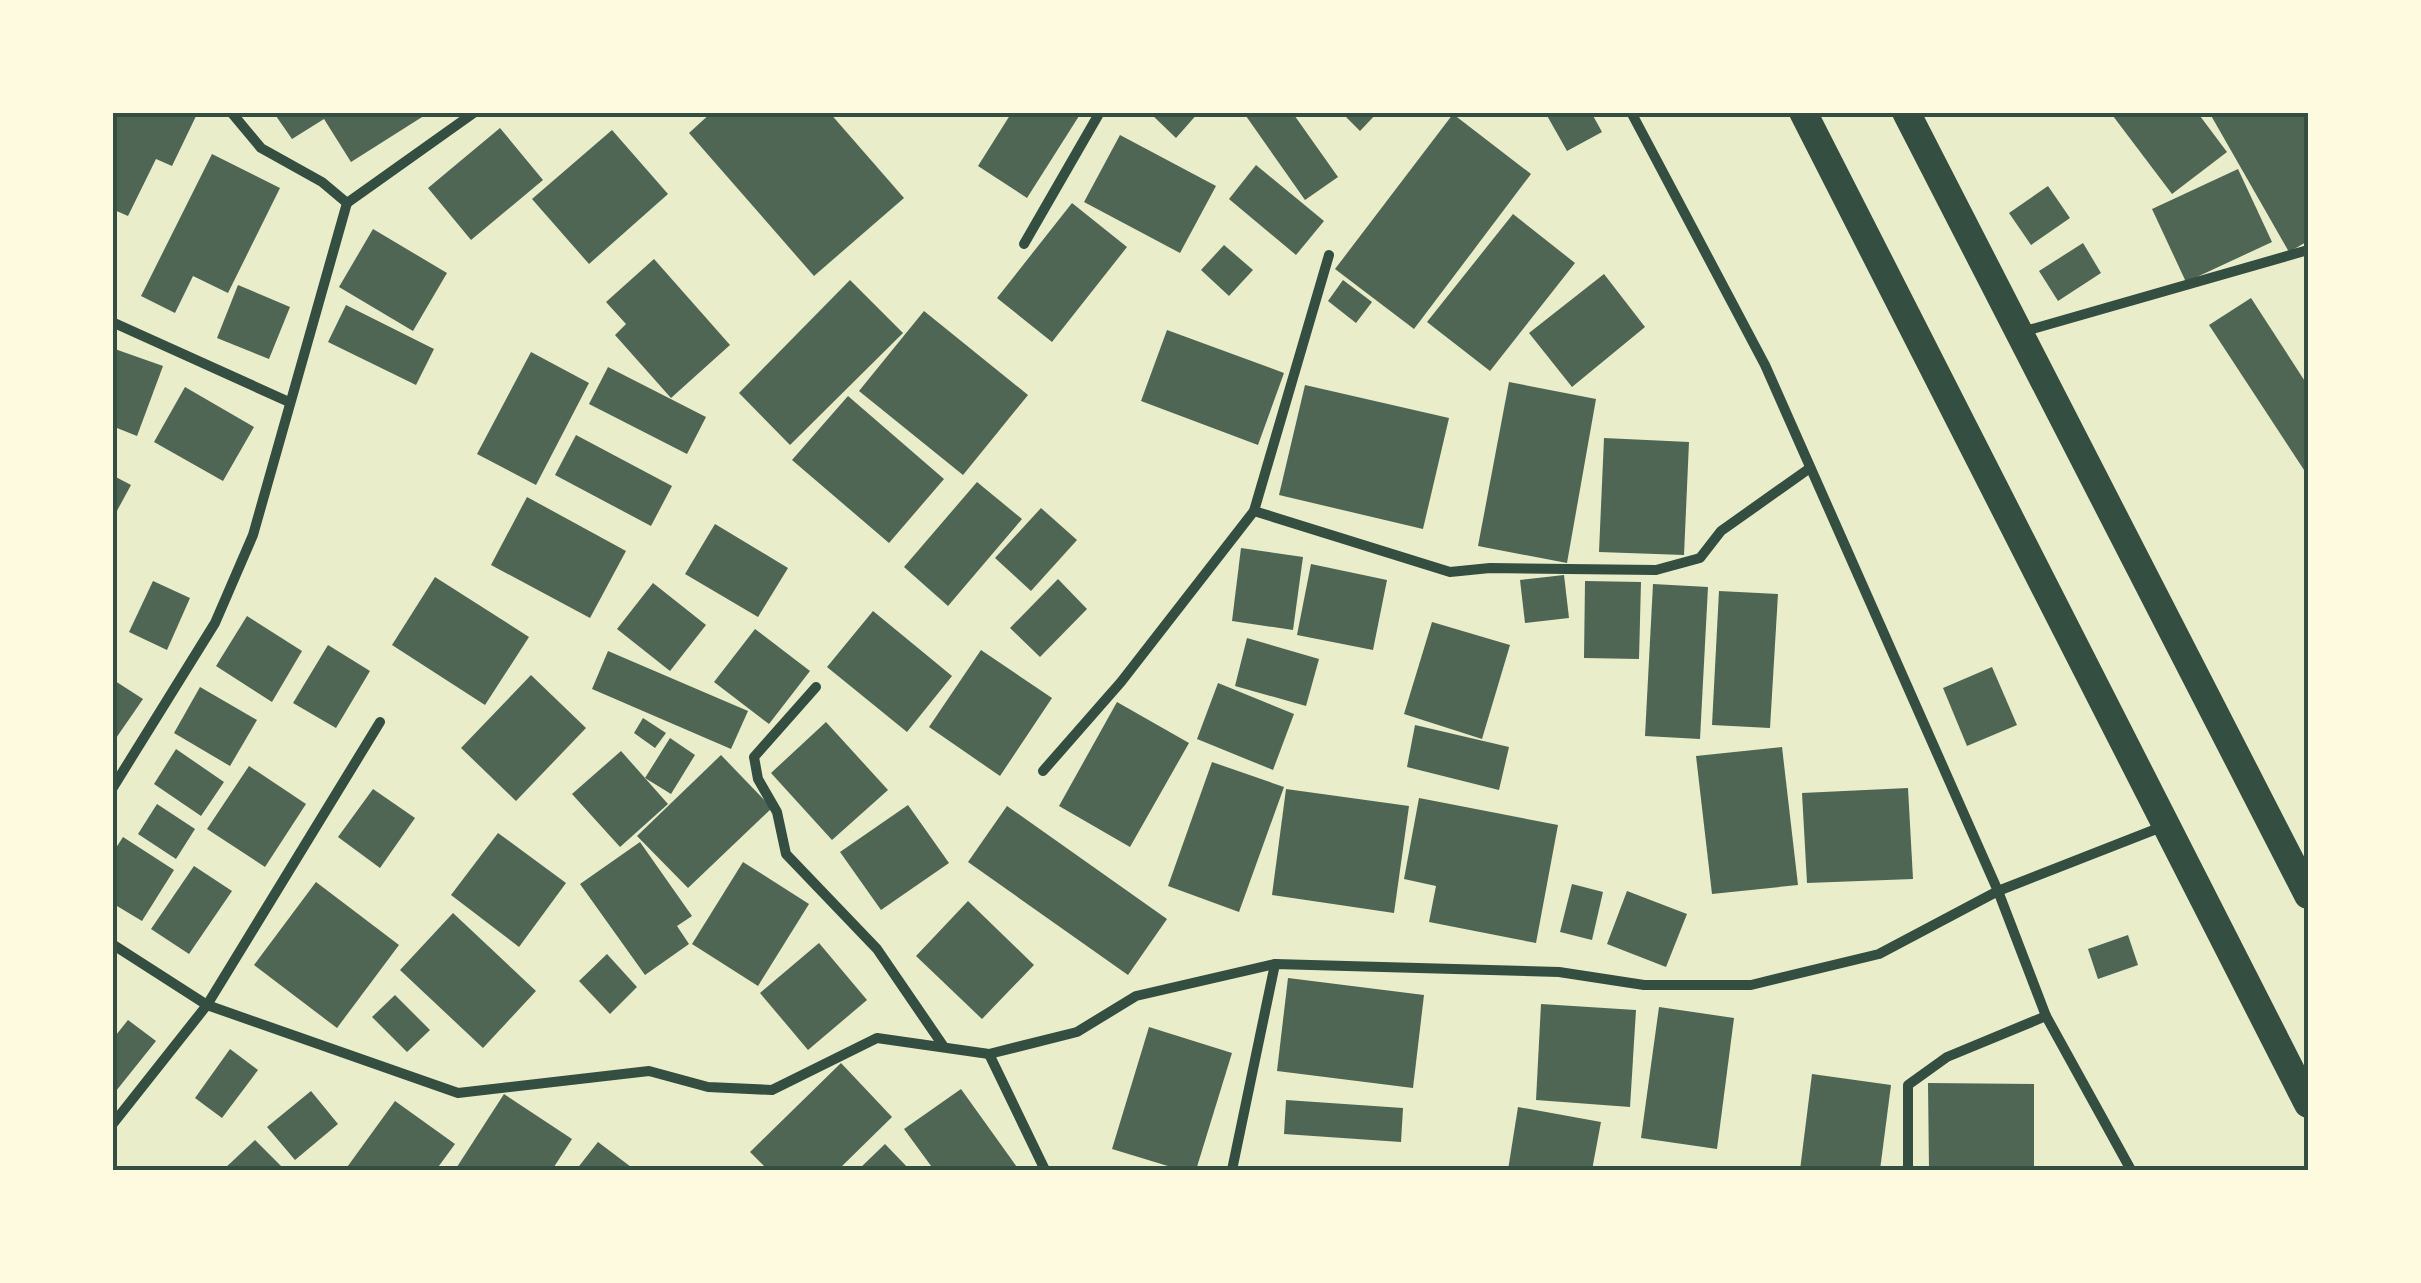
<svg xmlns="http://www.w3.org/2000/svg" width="2421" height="1283" viewBox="0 0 2421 1283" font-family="'PT Sans',sans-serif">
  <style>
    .building { fill: #4f6655 }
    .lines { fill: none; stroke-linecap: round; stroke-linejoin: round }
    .minor { stroke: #344e41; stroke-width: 10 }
    .trunk { stroke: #344e41; stroke-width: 28 }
    .neatline { fill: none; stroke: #344e41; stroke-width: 4 }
  </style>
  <rect width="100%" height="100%" fill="#e9edc9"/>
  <!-- building -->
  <g class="building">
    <polygon points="112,112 198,112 172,166 156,159 128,216 112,209"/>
    <polygon points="283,112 430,112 351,162 324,119 292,139 276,116"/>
    <polygon points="712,112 829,112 904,198 814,276 689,133"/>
    <polygon points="1012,112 1079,116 1027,198 978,166"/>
    <polygon points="1149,112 1199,112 1176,138"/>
    <polygon points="1251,112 1292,112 1338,177 1305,200 1246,116"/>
    <polygon points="1341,112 1378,112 1360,131"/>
    <polygon points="1545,112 1591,112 1602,132 1567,151"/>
    <polygon points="2110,112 2197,112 2227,152 2172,194"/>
    <polygon points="2209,112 2308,112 2308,241 2289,252"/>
    <polygon points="1453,114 1531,174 1414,329 1335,269"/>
    <polygon points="500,128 543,180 471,240 428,188"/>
    <polygon points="612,130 668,194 589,264 532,199"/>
    <polygon points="1120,135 1216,186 1180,253 1084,202"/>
    <polygon points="212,154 280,188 228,293 193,276 175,313 141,296"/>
    <polygon points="1256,165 1324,221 1296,255 1229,199"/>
    <polygon points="2238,169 2272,242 2186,282 2152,209"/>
    <polygon points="2048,186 2070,218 2031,245 2009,213"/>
    <polygon points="1072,203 1127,247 1052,342 997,298"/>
    <polygon points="1513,214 1575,263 1490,371 1427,322"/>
    <polygon points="373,229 447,273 413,331 339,287"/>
    <polygon points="2083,243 2101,273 2058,301 2039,271"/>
    <polygon points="1224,245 1253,270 1229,296 1201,270"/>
    <polygon points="654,259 730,345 671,398 615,335 626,324 606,302"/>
    <polygon points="1604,274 1645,327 1572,387 1529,333"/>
    <polygon points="850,280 903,333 790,445 739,393"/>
    <polygon points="1343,280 1372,302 1356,323 1328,301"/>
    <polygon points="238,285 290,307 269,359 217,338"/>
    <polygon points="2251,298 2308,386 2308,476 2209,325"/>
    <polygon points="346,305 434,349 416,385 328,342"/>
    <polygon points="924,311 1028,395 963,475 859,391"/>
    <polygon points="1167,330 1284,373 1258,445 1141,401"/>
    <polygon points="112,348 163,366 137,436 112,426"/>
    <polygon points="531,352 589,383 536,485 477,454"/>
    <polygon points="608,367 706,417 687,454 589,404"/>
    <polygon points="1509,382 1596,399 1567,563 1478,546"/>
    <polygon points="1305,385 1449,418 1423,529 1279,495"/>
    <polygon points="185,387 254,427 223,481 154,442"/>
    <polygon points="848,396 944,479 889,543 792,460"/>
    <polygon points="576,435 672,486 651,526 555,475"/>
    <polygon points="1604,438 1689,442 1684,555 1599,552"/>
    <polygon points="112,475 131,485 112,520"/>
    <polygon points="977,482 1022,519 948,606 904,567"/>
    <polygon points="527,497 626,551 590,618 491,565"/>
    <polygon points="1041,508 1077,540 1031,591 995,558"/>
    <polygon points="715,524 788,568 758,617 685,574"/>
    <polygon points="1241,548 1303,557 1293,630 1232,621"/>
    <polygon points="1311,564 1387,580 1373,650 1297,635"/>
    <polygon points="1564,575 1569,618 1525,623 1520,580"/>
    <polygon points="435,577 529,637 485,705 392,645"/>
    <polygon points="1058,579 1087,609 1040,657 1010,628"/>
    <polygon points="153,581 190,598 167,650 129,632"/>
    <polygon points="1585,581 1641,582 1639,659 1584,658"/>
    <polygon points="653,583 706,625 670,671 617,629"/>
    <polygon points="1653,584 1708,587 1700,739 1645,736"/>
    <polygon points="1719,591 1778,594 1770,728 1712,725"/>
    <polygon points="873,611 952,676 907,732 827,667"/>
    <polygon points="247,616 302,651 272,702 216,666"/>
    <polygon points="1432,622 1510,645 1482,739 1404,714"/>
    <polygon points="755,629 810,671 769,724 714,682"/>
    <polygon points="1247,638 1319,659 1306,706 1235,686"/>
    <polygon points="328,645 370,671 336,728 293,703"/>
    <polygon points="981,650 1052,698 1000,776 929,727"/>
    <polygon points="608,651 748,711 731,749 592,689"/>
    <polygon points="1992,667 2017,725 1967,746 1943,688"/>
    <polygon points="531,675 586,728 516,801 461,748"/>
    <polygon points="112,679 143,699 112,744"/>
    <polygon points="1218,683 1294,714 1273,770 1197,739"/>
    <polygon points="200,687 257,720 230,766 174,733"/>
    <polygon points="1117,702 1189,743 1130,847 1059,806"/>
    <polygon points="643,718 666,733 655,748 634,733"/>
    <polygon points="826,722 888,790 832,840 771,773"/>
    <polygon points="1415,725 1509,747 1499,790 1407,767"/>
    <polygon points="670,738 695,755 671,794 645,778"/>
    <polygon points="1782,747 1798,885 1712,894 1696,756"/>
    <polygon points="176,749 224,782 201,816 154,784"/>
    <polygon points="621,751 668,804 620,847 572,794"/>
    <polygon points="721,755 772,808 688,888 637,836"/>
    <polygon points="1212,762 1284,787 1239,912 1168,886"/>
    <polygon points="249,766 306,804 265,867 207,829"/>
    <polygon points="1908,788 1913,879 1807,883 1802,793"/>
    <polygon points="373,789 415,818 380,868 338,837"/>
    <polygon points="1286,789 1409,806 1394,913 1272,895"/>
    <polygon points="1419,798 1558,825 1536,943 1429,922 1436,886 1404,879"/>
    <polygon points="157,804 195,829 176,859 138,834"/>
    <polygon points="908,805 949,863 881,910 840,852"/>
    <polygon points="1007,806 1167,919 1128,975 968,862"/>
    <polygon points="498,833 566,883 519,947 451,895"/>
    <polygon points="123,837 174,870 142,921 112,903 112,854"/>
    <polygon points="640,842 692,916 677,926 689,944 645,975 580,884"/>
    <polygon points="743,862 809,904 758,986 692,944"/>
    <polygon points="194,866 232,891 189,954 151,929"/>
    <polygon points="316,882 399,945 337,1028 254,965"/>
    <polygon points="1572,884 1603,892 1592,940 1560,932"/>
    <polygon points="1627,891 1687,914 1666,967 1607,944"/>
    <polygon points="968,901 1034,965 982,1019 916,956"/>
    <polygon points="453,913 536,991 483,1048 400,970"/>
    <polygon points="2128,935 2138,965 2098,979 2088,949"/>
    <polygon points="819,943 867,1000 808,1050 760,993"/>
    <polygon points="607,954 637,987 610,1014 579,981"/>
    <polygon points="1288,978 1424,995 1413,1088 1277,1071"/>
    <polygon points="395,995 430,1030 407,1052 372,1017"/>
    <polygon points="1541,1004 1636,1010 1630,1107 1536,1100"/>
    <polygon points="1659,1007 1734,1018 1717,1149 1641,1138"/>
    <polygon points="128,1020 156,1041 112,1096 112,1040"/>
    <polygon points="1149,1027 1232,1053 1196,1170 1181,1170 1112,1149"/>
    <polygon points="230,1049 258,1070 222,1118 195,1098"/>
    <polygon points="841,1063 892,1117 838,1170 768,1170 750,1152"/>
    <polygon points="1812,1074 1891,1085 1880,1170 1800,1170"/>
    <polygon points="1928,1083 2034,1084 2034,1170 1929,1170"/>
    <polygon points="961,1089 1019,1170 934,1170 904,1129"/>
    <polygon points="311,1091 338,1124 295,1160 267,1127"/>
    <polygon points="504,1094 572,1139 552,1170 455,1170"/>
    <polygon points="1286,1100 1403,1108 1401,1142 1284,1134"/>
    <polygon points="395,1101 455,1144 436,1170 345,1170"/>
    <polygon points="1518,1107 1601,1122 1592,1170 1508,1170"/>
    <polygon points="255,1140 285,1170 223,1170"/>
    <polygon points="598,1142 635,1170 576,1170"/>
    <polygon points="885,1144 910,1170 858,1170"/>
  </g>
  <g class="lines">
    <!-- minor -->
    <g class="minor">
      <polyline points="231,112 261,148 322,182 347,203 475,112"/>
      <polyline points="1631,112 1765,365 1998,891 2046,1016 2131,1170"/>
      <polyline points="1024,244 1100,112"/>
      <polyline points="112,322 289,402"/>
      <polyline points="2022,332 2308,250"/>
      <polyline points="1254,511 1450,572 1490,568 1656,570 1700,558 1721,531 1810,468"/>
      <polyline points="816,687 754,757 758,779 777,812 786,854 877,949 944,1047"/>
      <polyline points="1043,771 1121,682 1254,511 1329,255"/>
      <polyline points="112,789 215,623 253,535 347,203"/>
      <polyline points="112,944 207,1005 458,1093 649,1071 708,1087 772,1090 877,1038 989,1054 1077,1032 1136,996 1275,964 1559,972 1644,985 1751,985 1879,954 1998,891 2164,826"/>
      <polyline points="989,1054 1045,1170"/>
      <polyline points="112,1125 207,1005 380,722"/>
      <polyline points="1232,1170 1275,964"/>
      <polyline points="1908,1170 1908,1085 1947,1057 2046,1016"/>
    </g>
    <!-- trunk -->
    <g class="trunk">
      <polyline points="1803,112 2308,1104"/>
      <polyline points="1906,112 2308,895"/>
    </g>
  </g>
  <!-- border -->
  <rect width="2421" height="1283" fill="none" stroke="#fefae0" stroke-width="230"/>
  <rect x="115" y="115" width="2191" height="1053" class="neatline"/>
</svg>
